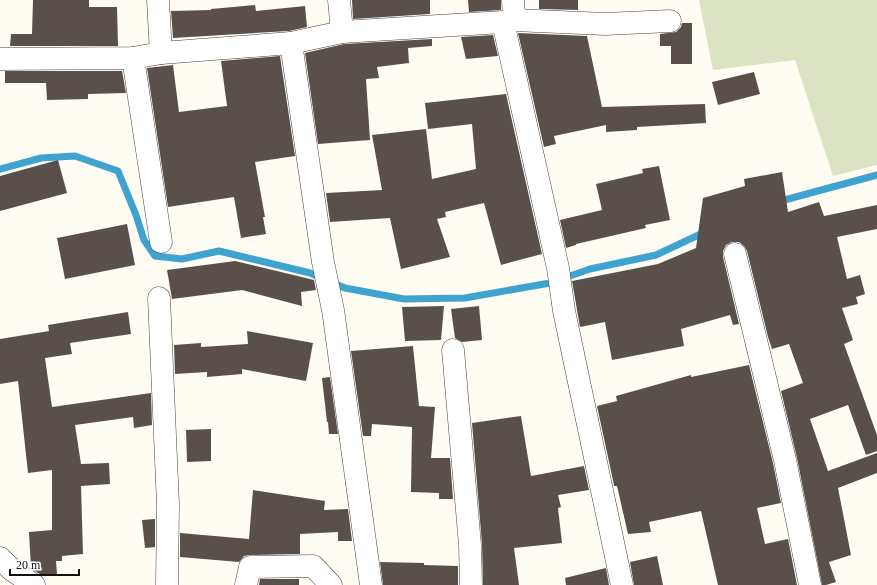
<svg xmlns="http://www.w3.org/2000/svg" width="877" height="585" viewBox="0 0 877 585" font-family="Georgia,serif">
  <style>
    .cemetery { fill: #dce3c3 }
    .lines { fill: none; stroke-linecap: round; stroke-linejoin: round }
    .stream { stroke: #3ea4cf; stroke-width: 7 }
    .building { fill: #59504c }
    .street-casing { stroke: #434343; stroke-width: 23 }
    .street { stroke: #fff; stroke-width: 22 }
  </style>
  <rect width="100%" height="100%" fill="#fffcf4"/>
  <!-- cemetery -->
  <polygon class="cemetery" points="699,0 877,0 877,165 833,176 795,60 713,70"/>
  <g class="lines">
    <!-- stream -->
    <g class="stream">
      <polyline points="0,169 41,158 75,156 118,171 136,215 144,240 155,256 182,259 219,251 310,273 345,288 404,299 465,298 550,283 590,269 656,255 705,232"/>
      <polyline points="777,202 877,175"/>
    </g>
  </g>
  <!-- building -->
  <g class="building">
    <polygon points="33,0 89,0 89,7 117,7 118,46 10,46 11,34 32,34"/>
    <polygon points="352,0 430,0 430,14 353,19"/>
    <polygon points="468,0 501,0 501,10 469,12"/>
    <polygon points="539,0 578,0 578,10 539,9"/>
    <polygon points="255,5 256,11 305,6 307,27 289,31 173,38 171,11 211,10 211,9"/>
    <polygon points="682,23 692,23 692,64 671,64 671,46 660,46 660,34 676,32 681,27"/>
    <polygon points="518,33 587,36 602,107 705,104 706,123 637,127 637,130 606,132 606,125 554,136 556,144 544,147"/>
    <polygon points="493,35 498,56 466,59 461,37"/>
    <polygon points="432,39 432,46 408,48 409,63 377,67 379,78 366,79 370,140 318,144 305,53 344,44"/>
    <polygon points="280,56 295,156 255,162 265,217 263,217 266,234 241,238 234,197 168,207 147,68 173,65 179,112 227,106 221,61"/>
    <polygon points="5,71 122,71 126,93 88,94 88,99 47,100 46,83 5,83"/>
    <polygon points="754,72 760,94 718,105 712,82"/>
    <polygon points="506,94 542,254 501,265 484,203 445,212 446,217 437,219 450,257 401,269 390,218 330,222 326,193 382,190 372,135 426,129 432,179 476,169 472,124 428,129 425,103"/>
    <polygon points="58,160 67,193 0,211 0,176"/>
    <polygon points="659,166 670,220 645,225 646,228 576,244 576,245 566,248 560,220 602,210 596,184 643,173 642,169"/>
    <polygon points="782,172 788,212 819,202 824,216 877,205 877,229 837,237 847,279 860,275 865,294 856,297 858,304 842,308 853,340 844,344 877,435 877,451 866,455 848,405 810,419 828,471 877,453 877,473 838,488 851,555 829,562 836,582 826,585 822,585 797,458 781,391 803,383 789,344 772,349 768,337 747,251 744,246 739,242 732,242 726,245 723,251 723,257 739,324 733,325 730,315 681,329 684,346 612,360 605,322 580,327 572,281 658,264 696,248 703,198 745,186 744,179"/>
    <polygon points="127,224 135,265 65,279 57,238"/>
    <polygon points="235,261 314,280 316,290 301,292 302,306 242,290 172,299 167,270"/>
    <polygon points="444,306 441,340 405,341 402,307"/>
    <polygon points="479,306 482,340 462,342 455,338 451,309"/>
    <polygon points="128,312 131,334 70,343 72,354 45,358 52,407 151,393 152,425 134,428 133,417 75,425 81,464 109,463 110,484 81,486 83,554 62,556 62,561 56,561 57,574 41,575 31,568 29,532 52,530 52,470 28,473 18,381 0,384 0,339 49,331 48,325"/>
    <polygon points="247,331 313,343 306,381 242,369 242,374 207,377 207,372 175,374 174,345 201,343 201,347 248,344"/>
    <polygon points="413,346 419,406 435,407 431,458 450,458 453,499 439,499 439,493 411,492 412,427 372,424 371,436 363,436 351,351"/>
    <polygon points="749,365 773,463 781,503 757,508 765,544 788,539 797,585 718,585 701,511 649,522 651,532 628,534 617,486 614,486 614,485 597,406 617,401 616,396 691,375 691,377"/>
    <polygon points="330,377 338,434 329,434 328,422 327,422 322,378"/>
    <polygon points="521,416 531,476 584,466 589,490 558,495 561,507 558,508 562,543 514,548 519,585 483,585 482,544 472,423"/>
    <polygon points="211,429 211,461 187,462 186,430"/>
    <polygon points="253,490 325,501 324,510 348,509 352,541 338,541 338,532 300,534 300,554 249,555 244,556 239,562 180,557 180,533 249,539"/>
    <polygon points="155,519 155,547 145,548 142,520"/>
    <polygon points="657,556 663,585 634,585 630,562"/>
    <polygon points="380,562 424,563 424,565 458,566 458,585 383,585"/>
    <polygon points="606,568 609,585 566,585 565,578"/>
    <polygon points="260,579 299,579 299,585 259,585"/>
  </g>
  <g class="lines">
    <defs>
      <g id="street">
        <polyline points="158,0 161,53"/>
        <polyline points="339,0 342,32"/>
        <polyline points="513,0 514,20"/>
        <polyline points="503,22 558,268 564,311 622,585"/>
        <polyline points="291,43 323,262 333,310 371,585"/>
        <polyline points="133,58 161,242"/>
        <polyline points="0,59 133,58 161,53 291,43 342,32 503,22 514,20 605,24 670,21"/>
        <polyline points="735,254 785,460 810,585"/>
        <polyline points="159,298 168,505 167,585"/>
        <polyline points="453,350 470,545 471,585"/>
        <polyline points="0,558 12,570 34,585"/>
        <polyline points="246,585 250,567 313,566 331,585"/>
      </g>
    </defs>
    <!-- street casing -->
    <use href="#street" class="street-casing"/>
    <!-- street -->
    <use href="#street" class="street"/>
  </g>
  <!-- scale -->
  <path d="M10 569v6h69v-6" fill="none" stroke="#101010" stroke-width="2"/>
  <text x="16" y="569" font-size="12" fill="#101010" stroke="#ffffff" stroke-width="3" paint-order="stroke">20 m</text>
</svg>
